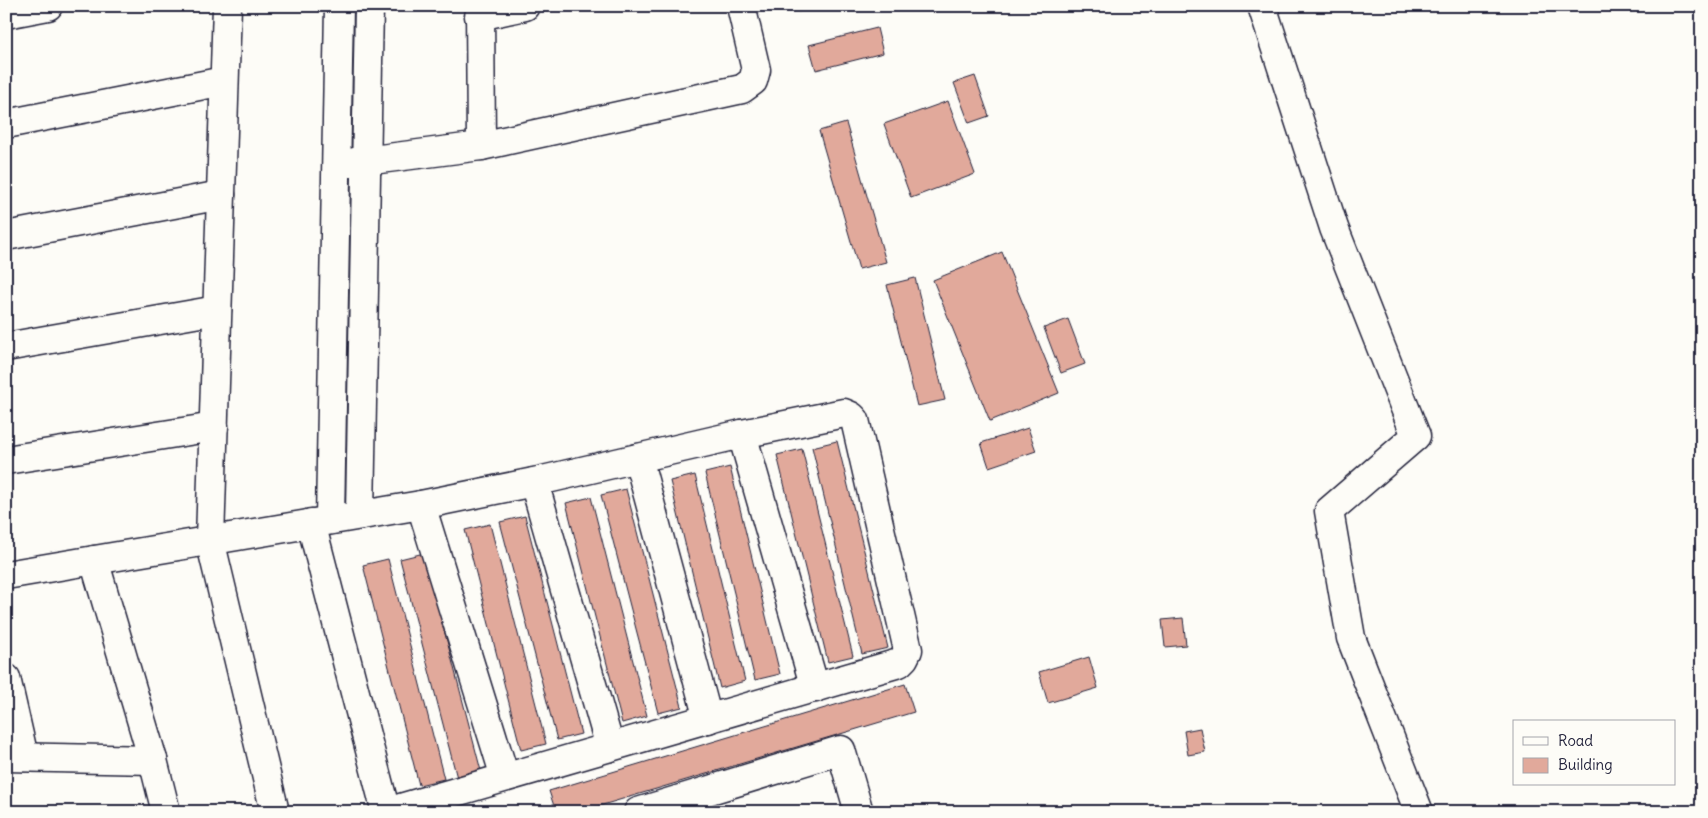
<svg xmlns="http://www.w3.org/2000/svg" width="1708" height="818" viewBox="0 0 1708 818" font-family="Delius,sans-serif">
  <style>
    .building { fill: #e1a99b; stroke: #22223b }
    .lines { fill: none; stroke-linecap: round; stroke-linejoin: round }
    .minor-casing { stroke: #22223b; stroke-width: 31 }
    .minor { stroke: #fdfcf7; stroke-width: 28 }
  </style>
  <rect width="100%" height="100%" fill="#fdfcf7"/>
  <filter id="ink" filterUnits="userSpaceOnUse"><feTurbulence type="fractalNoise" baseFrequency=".02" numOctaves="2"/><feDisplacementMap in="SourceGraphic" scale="10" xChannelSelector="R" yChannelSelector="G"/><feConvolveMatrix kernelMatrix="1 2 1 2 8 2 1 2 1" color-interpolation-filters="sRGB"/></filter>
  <g filter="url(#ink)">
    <!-- building -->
    <g class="building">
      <polygon points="797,6 823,6 798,12"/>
      <polygon points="877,28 883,53 816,70 809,45"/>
      <polygon points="975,76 989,116 969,123 954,83"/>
      <polygon points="948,101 975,174 911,198 884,124"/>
      <polygon points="846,123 886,262 859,269 819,131"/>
      <polygon points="1002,252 1059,393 990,421 933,280"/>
      <polygon points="915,278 945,400 917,406 887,285"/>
      <polygon points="1068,319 1085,364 1061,373 1044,328"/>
      <polygon points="1028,428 1036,451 989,467 981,443"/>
      <polygon points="837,441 888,648 862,654 812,447"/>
      <polygon points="802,449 853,656 828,662 777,455"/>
      <polygon points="730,467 780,674 755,680 705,473"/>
      <polygon points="695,475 745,681 720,688 670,481"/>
      <polygon points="626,489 682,707 658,713 601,495"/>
      <polygon points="591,497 647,716 622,723 566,503"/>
      <polygon points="525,516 581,734 557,740 500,522"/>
      <polygon points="490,524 546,744 521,750 465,530"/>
      <polygon points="424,553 481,771 457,778 400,559"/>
      <polygon points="388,559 444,779 419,785 363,565"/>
      <polygon points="1183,618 1186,645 1165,647 1162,620"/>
      <polygon points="1089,657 1098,688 1048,703 1039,672"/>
      <polygon points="905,684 914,712 579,812 556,812 549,791"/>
      <polygon points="1200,728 1205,752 1188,755 1184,731"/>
    </g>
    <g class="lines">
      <defs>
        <g id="minor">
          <polyline points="227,6 210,540 275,812"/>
          <polyline points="480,6 481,146"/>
          <polyline points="1262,6 1334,228 1416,436 1329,511 1351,638 1419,812"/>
          <polyline points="6,14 48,6"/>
          <polyline points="479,16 525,6"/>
          <polyline points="6,124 224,81"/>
          <polyline points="349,163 481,146 742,89 753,81 756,70 741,6"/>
          <polyline points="6,236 221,195"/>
          <polyline points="6,347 217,310"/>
          <polyline points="742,434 815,688"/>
          <polyline points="638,458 708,719"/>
          <polyline points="6,460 214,427"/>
          <polyline points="534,482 610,747"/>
          <polyline points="421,505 505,777"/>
          <polyline points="360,515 369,6"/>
          <polyline points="330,520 339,6"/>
          <polyline points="311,523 386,812"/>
          <polyline points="94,560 153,760 166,812"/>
          <polyline points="6,575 421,505 534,482 742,434 844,413 851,416 855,420 908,650 904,658 899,663 387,812"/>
          <polyline points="6,678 24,757"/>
          <polyline points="6,757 153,760"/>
          <polyline points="638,812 841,750 859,812"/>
        </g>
      </defs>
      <!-- minor casing -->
      <use href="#minor" class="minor-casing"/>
      <!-- minor -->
      <use href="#minor" class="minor"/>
    </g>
  </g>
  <!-- margin -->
  <rect width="1708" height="818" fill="none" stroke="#fdfcf7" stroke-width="25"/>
  <rect x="12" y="12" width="1683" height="793" fill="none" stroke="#22223b" stroke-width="2" filter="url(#ink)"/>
  <!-- legend -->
  <rect x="1513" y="720" width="162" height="65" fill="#fdfcf7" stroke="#a5a5ac"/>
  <rect x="1523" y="737" width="25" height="8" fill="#fdfcf7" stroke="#a5a5ac"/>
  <text x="1558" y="746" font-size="15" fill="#22223b">Road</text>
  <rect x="1523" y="758" width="25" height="15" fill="#e1a99b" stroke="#a5a5ac"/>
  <text x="1558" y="770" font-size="15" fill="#22223b">Building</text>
</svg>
